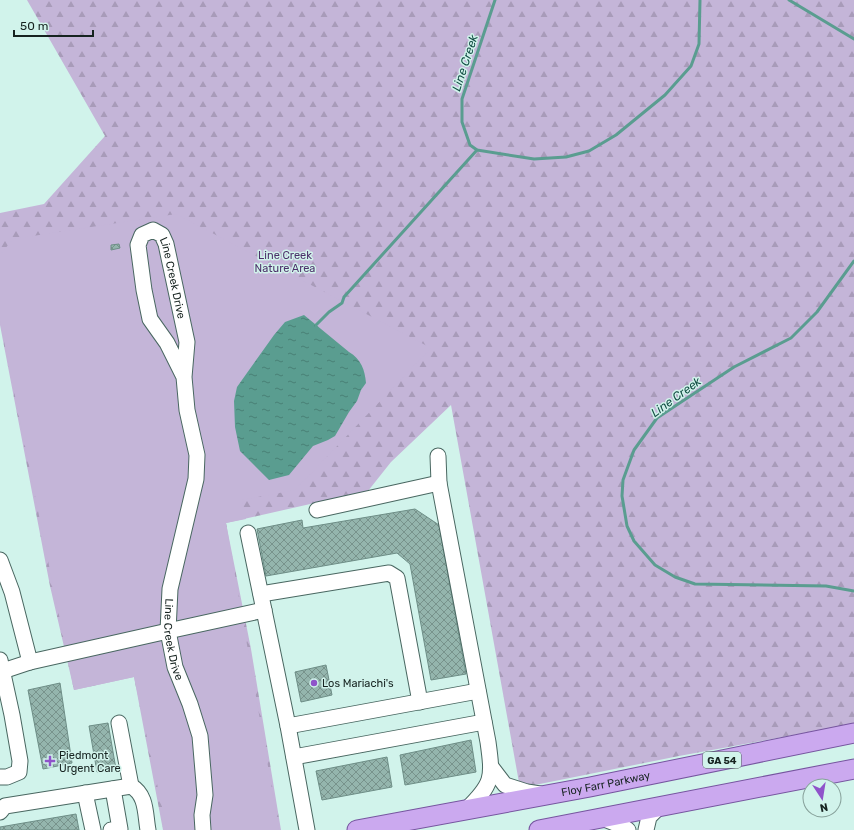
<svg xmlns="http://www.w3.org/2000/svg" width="854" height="830" viewBox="0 0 854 830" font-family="Rubik,sans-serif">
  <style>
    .forest { fill: url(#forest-firs) }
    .park { fill: #c4b5d8 }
    .water { fill: url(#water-ripples) }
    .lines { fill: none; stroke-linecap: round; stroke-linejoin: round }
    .stream { stroke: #5a9d90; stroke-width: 3 }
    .building { fill: url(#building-cross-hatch); stroke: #6e8e87 }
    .minor-casing { stroke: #496761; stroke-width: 17 }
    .major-casing { stroke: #76559f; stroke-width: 21 }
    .minor { stroke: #fff; stroke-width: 15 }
    .major { stroke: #cba9ef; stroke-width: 19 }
    .poi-dot { fill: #8f53ca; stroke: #d1f3eb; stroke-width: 1.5 }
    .labels { text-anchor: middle; stroke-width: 3; stroke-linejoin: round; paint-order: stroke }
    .shield { fill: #d1f3eb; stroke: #4e615d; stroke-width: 1 }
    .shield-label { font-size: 10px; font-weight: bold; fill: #162320 }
    .park-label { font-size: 11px; fill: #4c2f6a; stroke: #d1f3eb }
    .street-label { font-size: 11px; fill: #162320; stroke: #d1f3eb }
    .poi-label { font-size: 11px; fill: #162320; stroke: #d1f3eb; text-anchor: start }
    .water-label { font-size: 12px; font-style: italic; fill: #114d43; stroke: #d1f3eb }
  </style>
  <defs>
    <pattern id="forest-firs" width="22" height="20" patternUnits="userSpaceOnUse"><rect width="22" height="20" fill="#c4b5d8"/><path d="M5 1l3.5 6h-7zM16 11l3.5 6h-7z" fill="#a89bb9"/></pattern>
    <pattern id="water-ripples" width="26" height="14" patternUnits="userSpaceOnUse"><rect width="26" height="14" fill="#5a9d90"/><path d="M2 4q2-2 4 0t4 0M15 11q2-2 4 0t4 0" fill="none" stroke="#498075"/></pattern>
    <pattern id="building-cross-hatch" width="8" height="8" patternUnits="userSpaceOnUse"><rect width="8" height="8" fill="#94b5ad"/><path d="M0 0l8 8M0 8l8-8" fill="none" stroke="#78938c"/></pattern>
  </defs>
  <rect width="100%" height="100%" fill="#d1f3eb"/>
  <!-- forest -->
  <polygon class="forest" points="27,0 854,0 854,724 679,756 520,788 451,405 391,462 368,491 226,523 251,649 281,830 163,830 134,677 74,690 50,586 0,325 0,213 44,204 105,136"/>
  <!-- park -->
  <polygon class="park" points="176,214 431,348 295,490 242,500 246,519 226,523 279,830 167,830 134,677 74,690 0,321 0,255 13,239"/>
  <!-- water -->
  <path class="water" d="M 304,315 L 349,352 C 361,359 365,370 366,383 L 361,390 L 357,401 L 349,412 L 335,436 L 328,440 L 313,446 L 289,475 L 269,480 L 240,451 L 235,427 L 234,401 L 237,387 L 274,335 L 285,322 Z"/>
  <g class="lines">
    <!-- stream -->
    <g class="stream">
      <polyline points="495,0 462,99 462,122 470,145 477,150 534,159 566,157 589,151 616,135 665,95 691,66 699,44 700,0"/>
      <polyline points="789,0 854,39"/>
      <polyline points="854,261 817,312 791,338 734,367 657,418 634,450 623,480 622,496 627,526 634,541 655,565 675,577 695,584 826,586 854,591"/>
      <polyline points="316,325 329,312 342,303 344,297 477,150"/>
    </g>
  </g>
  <!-- building -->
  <g class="building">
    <polygon points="119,244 120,248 111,250 111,245"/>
    <polygon points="415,509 439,525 466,674 431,680 410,564 397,553 266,576 257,529 302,520 303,528"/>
    <polygon points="326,665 332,695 301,702 295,672"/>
    <polygon points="60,683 72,763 43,769 28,690"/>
    <polygon points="108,723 116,769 97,772 89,726"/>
    <polygon points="471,740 476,772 405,785 400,755"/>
    <polygon points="387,757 392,787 322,800 316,771"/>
    <polygon points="76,814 79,830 0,830 0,827"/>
  </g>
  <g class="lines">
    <defs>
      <g id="minor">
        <path id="s1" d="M 184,377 L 167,343 L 150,319 L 144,290 L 138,245 L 142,235 L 153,230 L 162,235 L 166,244 L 187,342 L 184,377 L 187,410 L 197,455 L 196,479 L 170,589 L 168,631 L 175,667 L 190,704 L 200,736 L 205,795 L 202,815 L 203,830"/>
        <path d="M 438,456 L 439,483 L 488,742 C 493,778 493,784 466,810"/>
        <polyline points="317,510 439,483"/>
        <polyline points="248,533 288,726 307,830"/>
        <polyline points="0,560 12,592 30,662"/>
        <polyline points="261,594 389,573 397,578 420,702"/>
        <polyline points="0,660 12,715 20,761 19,772 7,777 0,777"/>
        <polyline points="0,672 30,662 168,631 264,610"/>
        <polyline points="119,723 131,786"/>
        <polyline points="288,726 478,691"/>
        <polyline points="294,757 484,722"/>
        <polyline points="492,768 505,785 527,792 540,794"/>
        <polyline points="85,793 93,830"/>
        <path d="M 0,812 L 5,806 L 131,786 C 147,795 145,814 148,830"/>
        <polyline points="602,818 622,826 628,830"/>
        <polyline points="111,830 120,829 113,789"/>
        <polyline points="646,830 649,817 660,806"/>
      </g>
      <g id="major">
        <path id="s2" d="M 357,830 L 590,787 L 854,733"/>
        <polyline points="539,830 854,769"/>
      </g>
    </defs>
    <!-- minor casing -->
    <use href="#minor" class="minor-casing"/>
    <!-- major casing -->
    <use href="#major" class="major-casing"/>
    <!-- minor -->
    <use href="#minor" class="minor"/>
    <!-- major -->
    <use href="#major" class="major"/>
  </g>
  <!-- markers -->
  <g class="poi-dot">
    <circle cx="314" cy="683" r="4"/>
    <path d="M48 755h4v4h4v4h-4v4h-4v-4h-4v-4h4z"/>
  </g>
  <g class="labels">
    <!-- shield labels -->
    <rect class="shield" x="703" y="752" width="38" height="16" rx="3"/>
    <g class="shield-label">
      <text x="722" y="764">GA 54</text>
    </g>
    <!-- park labels -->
    <g class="park-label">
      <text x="285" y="259">Line Creek<tspan x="285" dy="13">Nature Area</tspan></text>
    </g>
    <!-- street labels -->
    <g class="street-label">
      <text dy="4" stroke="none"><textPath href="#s1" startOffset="220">Line Creek Drive</textPath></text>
      <text dy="4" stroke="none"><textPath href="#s1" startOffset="588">Line Creek Drive</textPath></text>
      <text dy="4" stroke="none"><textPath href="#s2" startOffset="253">Floy Farr Parkway</textPath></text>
    </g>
    <!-- poi labels -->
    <g class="poi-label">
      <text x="322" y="687">Los Mariachi's</text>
      <text x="59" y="759">Piedmont<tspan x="59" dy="13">Urgent Care</tspan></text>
    </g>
    <!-- water labels -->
    <g class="water-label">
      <text transform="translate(465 63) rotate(-72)" y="4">Line Creek</text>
      <text transform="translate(676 397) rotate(-36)" y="4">Line Creek</text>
    </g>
  </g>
  <!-- north arrow -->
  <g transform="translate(822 798) rotate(168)"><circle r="19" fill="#d1f3eb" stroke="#86a09a"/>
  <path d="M0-3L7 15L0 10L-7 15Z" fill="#8f53ca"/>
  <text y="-6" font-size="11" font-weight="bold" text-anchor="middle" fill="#162320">N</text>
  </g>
  <!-- scale -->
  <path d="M14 30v6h79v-6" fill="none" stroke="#162320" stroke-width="2"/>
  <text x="20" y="30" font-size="12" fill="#162320" stroke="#d1f3eb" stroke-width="3" paint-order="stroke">50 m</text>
</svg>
